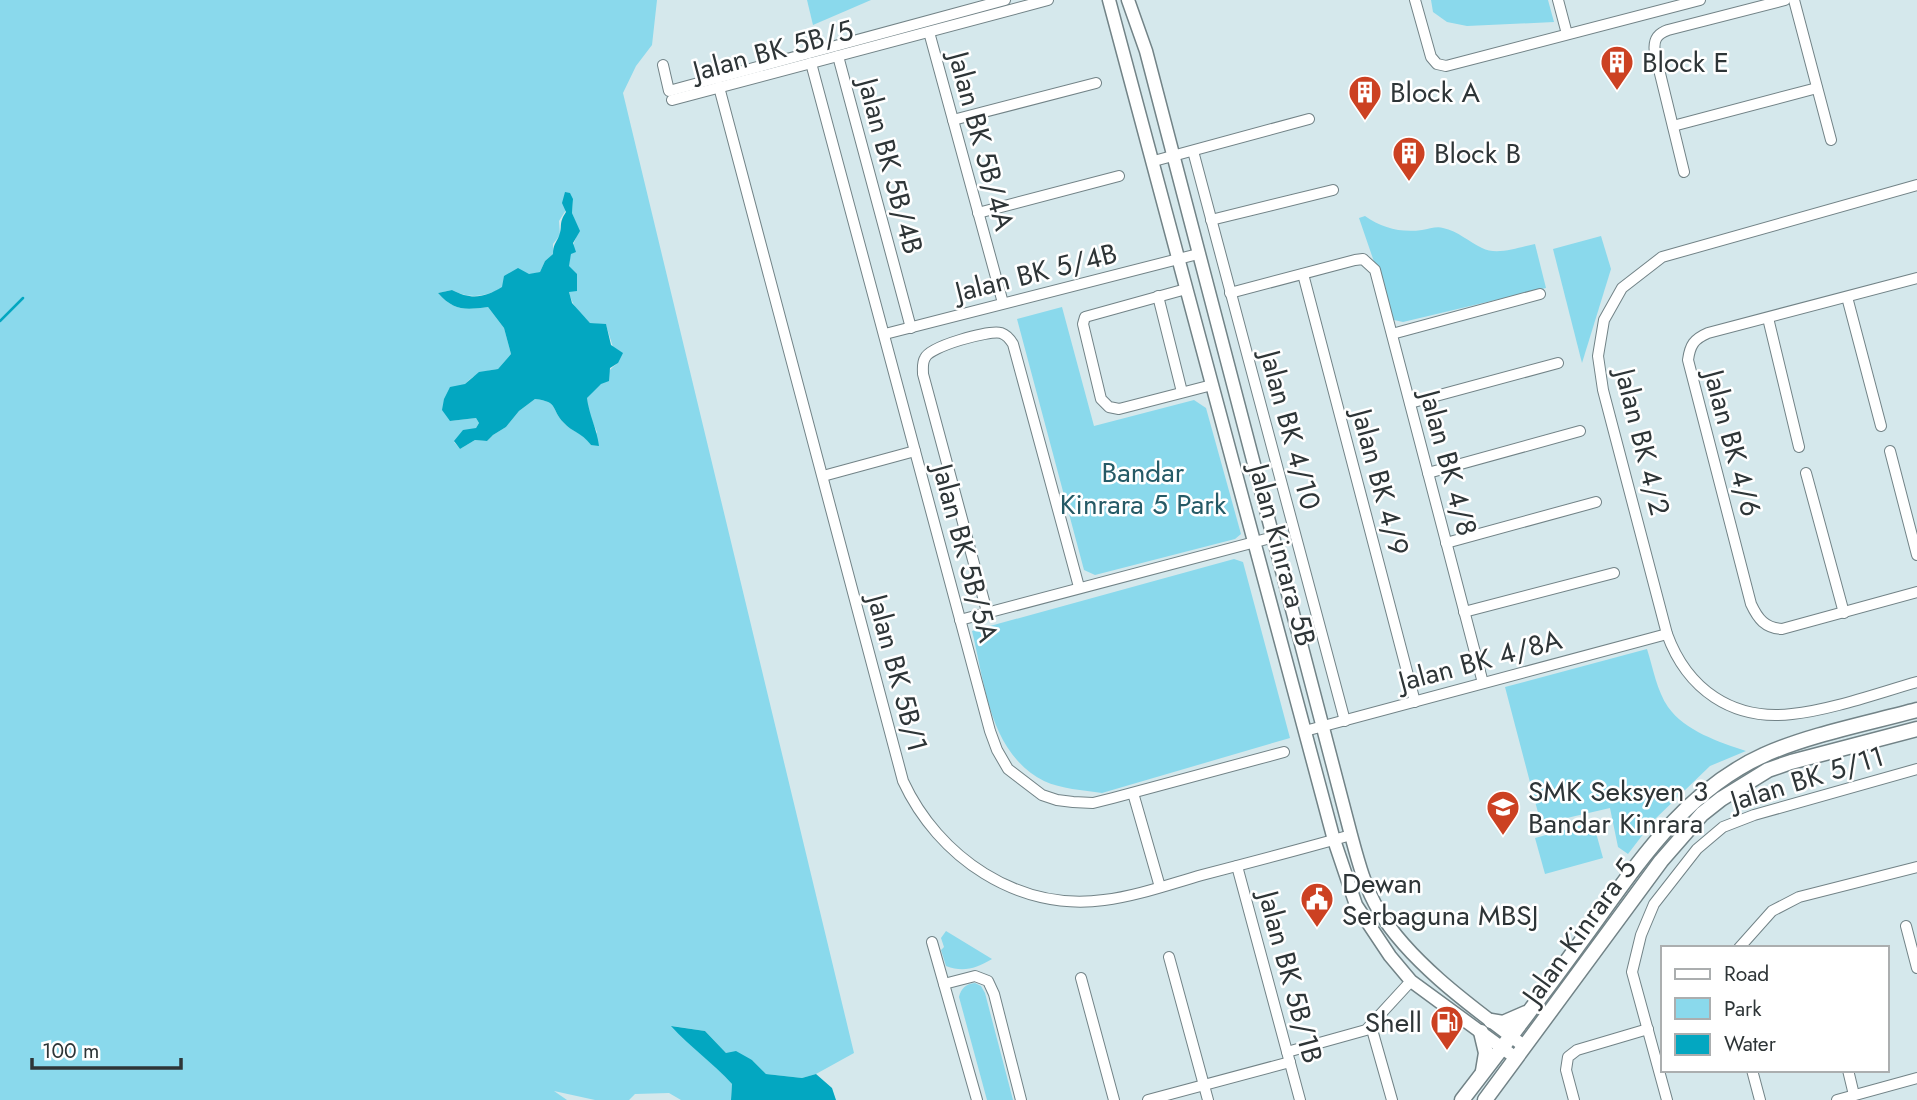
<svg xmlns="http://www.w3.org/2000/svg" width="1917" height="1100" viewBox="0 0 1917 1100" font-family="Jost,sans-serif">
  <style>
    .green { fill: #8ad9ec; fill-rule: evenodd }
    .water { fill: #03a7c1 }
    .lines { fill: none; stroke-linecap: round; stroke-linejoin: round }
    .stream { stroke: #03a7c1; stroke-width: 2.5 }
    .minor-casing { stroke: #728387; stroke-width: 12 }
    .tertiary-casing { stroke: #728387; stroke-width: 15 }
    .secondary-casing { stroke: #728387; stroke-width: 17 }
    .minor { stroke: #fff; stroke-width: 10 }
    .tertiary { stroke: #fff; stroke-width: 12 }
    .secondary { stroke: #fff; stroke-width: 14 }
    .labels { text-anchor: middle; stroke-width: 5; stroke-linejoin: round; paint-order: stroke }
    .street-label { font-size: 28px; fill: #2e3537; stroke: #fff }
    .poi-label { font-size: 28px; fill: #2e3537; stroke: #fff; text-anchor: start }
    .park-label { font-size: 28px; fill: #255a66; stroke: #fff }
  </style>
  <rect width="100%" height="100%" fill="#d5e8ec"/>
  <!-- green -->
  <g class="green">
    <path d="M 0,0 L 657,0 L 652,45 L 636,66 L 623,93 L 854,1053 L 816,1074 L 802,1078 L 766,1074 L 752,1060 L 726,1053 L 705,1031 L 672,1026 C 690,1047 714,1063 732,1084 L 731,1100 L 681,1100 L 669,1093 L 635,1094 L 629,1100 L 595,1100 L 554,1091 L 567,1100 L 0,1100 ZM 573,199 L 572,213 L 579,231 C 570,248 563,283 572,301 C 575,309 584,316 590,323 L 606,325 L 618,363 C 606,371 598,387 587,398 L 589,414 L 597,432 L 591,445 C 582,432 572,432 564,423 C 550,409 560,402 535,399 L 519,411 L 506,427 L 493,435 L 487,441 L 475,440 L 460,449 L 454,442 L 476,428 L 479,423 L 476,418 L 450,421 C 462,390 461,374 498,369 L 511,354 L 504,328 L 488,307 C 465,310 454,311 438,293 L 452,290 C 487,308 507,280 540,272 L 545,261 L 553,254 L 553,244 L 560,235 L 559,221 Z"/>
    <polygon points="807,0 871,0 813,25"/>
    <polygon points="1431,0 1548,0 1554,22 1467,26 1447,22 1433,12"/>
    <path d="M 1365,216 C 1382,228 1401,233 1422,230 C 1429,229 1437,226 1443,228 C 1458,231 1469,242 1482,248 C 1497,256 1519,247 1535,244 L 1546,288 L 1403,322 L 1394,320 L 1359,218 Z"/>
    <polygon points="1601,236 1611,269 1582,363 1553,249"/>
    <polygon points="1062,307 1094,426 1194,400 1206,408 1241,534 1235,539 1095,575 1084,570 1017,319"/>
    <path d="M 1234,559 L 1243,562 L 1290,738 L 1102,793 C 1083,790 1061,789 1044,781 C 989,753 985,683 972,631 Z"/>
    <path d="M 1647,649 C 1653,668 1657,691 1668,707 C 1685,731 1719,742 1746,751 L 1710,766 L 1654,820 L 1628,854 L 1618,847 L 1610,808 L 1541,824 L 1505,687 Z"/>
    <polygon points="1593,822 1603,858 1545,874 1535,838"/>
    <path d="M 946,931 L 992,959 C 976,968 964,973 946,966 L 941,950 L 944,947 L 941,938 Z"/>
    <path d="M 975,983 L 981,986 L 985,993 L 1013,1100 L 987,1100 L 959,997 C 961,988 966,984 975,983 Z"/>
  </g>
  <!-- water -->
  <g class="water">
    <path d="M 565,192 L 570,193 L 573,199 L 572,213 L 580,231 L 573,243 L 576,252 L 571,254 L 569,266 L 577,274 L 577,291 L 569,292 L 572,303 L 590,323 L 606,324 L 611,345 L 623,353 L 618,363 L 610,368 L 609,381 L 601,384 L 587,398 C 589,415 597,429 599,446 L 591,445 C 581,432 572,432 564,423 C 550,409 560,402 535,399 L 519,411 L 506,427 L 493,435 L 487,441 L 475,440 L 460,449 L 454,441 L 463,430 L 476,428 L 479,423 L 476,418 L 450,421 L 442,410 L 444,399 L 450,387 L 465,384 L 479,372 L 498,369 L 511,354 L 504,328 L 488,307 C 465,310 454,311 438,293 L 452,290 C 471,300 484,298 502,287 L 504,276 L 518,268 L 529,274 L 540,272 L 545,261 L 553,254 C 553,245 556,243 559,236 C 563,226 558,224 566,212 L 562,203 Z"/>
    <path d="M 671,1026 L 705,1031 L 726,1053 L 736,1051 L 752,1060 L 766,1074 L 802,1078 L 816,1074 L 832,1088 L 836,1100 L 731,1100 L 732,1084 C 713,1063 690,1047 671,1026 Z"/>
  </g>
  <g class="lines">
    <!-- stream -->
    <polyline class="stream" points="0,321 23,298"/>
    <defs>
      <g id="minor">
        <polyline points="1415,0 1431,57 1437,64 1446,66 1700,0"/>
        <polyline points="1558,0 1567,34"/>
        <polyline points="1794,0 1831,140"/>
        <polyline points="929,32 1003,303"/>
        <polyline points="838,56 911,328"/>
        <polyline points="811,63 990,731 997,750 1008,769 1042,795 1057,800 1073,802 1093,803 1113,798 1284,752"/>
        <polyline points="663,65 669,91 1005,0"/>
        <path d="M 719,87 L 903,781 C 938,857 1018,912 1104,900 C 1137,896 1170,884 1202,875 C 1252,862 1302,849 1351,835"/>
        <polyline points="672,100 1048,0"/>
        <polyline points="953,120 1096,83"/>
        <polyline points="1673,126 1817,88"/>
        <polyline points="1193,151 1345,721"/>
        <polyline points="1154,161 1309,119"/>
        <path d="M 1684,172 L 1655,53 C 1653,41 1656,34 1668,30 L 1785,0"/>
        <path d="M 1917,185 L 1662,257 L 1622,288 L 1604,320 L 1598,356 L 1603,390 L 1667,634 C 1687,689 1732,721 1792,714 C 1831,710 1878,693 1917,682"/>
        <polyline points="978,213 1119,176"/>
        <polyline points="1211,220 1333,190"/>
        <polyline points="1303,274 1415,702"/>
        <path d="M 1917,278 L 1708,333 C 1694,339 1690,345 1688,360 L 1751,604 C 1758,619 1765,628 1782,629 L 1917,592"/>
        <polyline points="1186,289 1085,317 1083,324 1101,399 1109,407 1119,409 1212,385"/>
        <polyline points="1230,293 1355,260 1363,259 1375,270 1483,683"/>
        <polyline points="1158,296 1182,392"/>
        <polyline points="1847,297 1881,426"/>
        <polyline points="1768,318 1799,447"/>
        <polyline points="885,334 1198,254"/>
        <polyline points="1392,334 1540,294"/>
        <polyline points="1410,403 1558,363"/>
        <polyline points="1890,451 1917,555"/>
        <polyline points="1428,473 1580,431"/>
        <polyline points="1806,473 1844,613"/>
        <polyline points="823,476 915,451"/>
        <polyline points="1446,543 1596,502"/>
        <path d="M 987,612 L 923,374 C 923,369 922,363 925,358 C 930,346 989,330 1001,333 C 1007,335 1010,339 1013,344 L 1079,587"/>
        <polyline points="1464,612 1614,573"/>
        <polyline points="960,620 1274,537"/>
        <polyline points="1305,731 1667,634"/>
        <polyline points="1133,793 1160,887"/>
        <polyline points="1237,866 1300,1100"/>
        <polyline points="1906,926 1917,968"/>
        <polyline points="932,942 977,1100"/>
        <polyline points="1739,948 1772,911 1799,897 1917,867"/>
        <polyline points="1169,957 1208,1100"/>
        <polyline points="1081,978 1114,1100"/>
        <polyline points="944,984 975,976 988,981 994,994 1021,1100"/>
        <polyline points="1371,1026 1392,1100"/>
        <polyline points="1287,1052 1366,1030 1411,981"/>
        <polyline points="1752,1070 1760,1100"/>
        <polyline points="1848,1070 1854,1095"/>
        <polyline points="1148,1100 1290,1062"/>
        <polyline points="1574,1100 1566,1070 1568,1057 1577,1050 1648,1029"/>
        <polyline points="1667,1100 1632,972 1641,935 1654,904 1697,849 1723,827 1754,815 1917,769"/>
        <polyline points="1837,1100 1917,1078"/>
      </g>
      <g id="tertiary">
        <polyline points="1109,0 1334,840 1356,905 1390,956 1411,981 1516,1058"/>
        <path d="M 1128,0 L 1146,51 L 1351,835 C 1358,861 1365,888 1379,911 C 1410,963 1476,1010 1524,1046"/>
      </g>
      <g id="secondary">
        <polyline points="1491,1021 1503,1023 1526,1013"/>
        <polyline points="1481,1032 1486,1053 1483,1071"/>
        <path d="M 1462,1100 C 1502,1048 1542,996 1580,943 C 1633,871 1680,793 1764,755 C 1808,735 1869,723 1917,710"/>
        <polyline points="1485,1100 1661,861 1702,814 1721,799 1768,770 1791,762 1917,729"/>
      </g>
    </defs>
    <!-- minor casing -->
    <use href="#minor" class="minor-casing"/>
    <!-- tertiary casing -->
    <use href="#tertiary" class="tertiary-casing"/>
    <!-- secondary casing -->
    <use href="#secondary" class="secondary-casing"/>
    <!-- minor -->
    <use href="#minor" class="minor"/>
    <!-- tertiary -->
    <use href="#tertiary" class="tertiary"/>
    <!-- secondary -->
    <use href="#secondary" class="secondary"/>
  </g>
  <!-- icons -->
  <defs>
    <symbol id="building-pin" viewBox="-11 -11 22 30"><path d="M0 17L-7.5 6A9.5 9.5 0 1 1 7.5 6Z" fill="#cc4122" stroke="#fff"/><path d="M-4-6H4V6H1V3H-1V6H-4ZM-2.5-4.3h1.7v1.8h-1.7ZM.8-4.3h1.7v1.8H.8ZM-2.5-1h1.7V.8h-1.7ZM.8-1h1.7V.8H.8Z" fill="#fff"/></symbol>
    <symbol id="school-pin" viewBox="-11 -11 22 30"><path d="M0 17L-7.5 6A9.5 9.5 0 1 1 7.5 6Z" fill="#cc4122" stroke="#fff"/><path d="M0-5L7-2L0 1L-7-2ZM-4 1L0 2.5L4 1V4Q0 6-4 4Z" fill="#fff"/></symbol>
    <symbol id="civic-pin" viewBox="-11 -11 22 30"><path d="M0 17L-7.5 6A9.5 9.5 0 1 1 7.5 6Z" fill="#cc4122" stroke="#fff"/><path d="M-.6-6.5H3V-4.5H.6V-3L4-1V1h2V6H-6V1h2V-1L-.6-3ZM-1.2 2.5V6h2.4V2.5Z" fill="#fff"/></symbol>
    <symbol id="fuel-pin" viewBox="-11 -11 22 30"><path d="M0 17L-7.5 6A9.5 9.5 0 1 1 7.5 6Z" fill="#cc4122" stroke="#fff"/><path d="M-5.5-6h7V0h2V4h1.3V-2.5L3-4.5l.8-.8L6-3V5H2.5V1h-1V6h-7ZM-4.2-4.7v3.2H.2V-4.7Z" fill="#fff"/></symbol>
  </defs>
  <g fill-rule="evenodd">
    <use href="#building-pin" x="1598" y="43" width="38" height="52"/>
    <use href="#building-pin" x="1346" y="73" width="38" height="52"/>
    <use href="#building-pin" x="1390" y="134" width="38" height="52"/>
    <use href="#school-pin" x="1484" y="788" width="38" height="52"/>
    <use href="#civic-pin" x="1298" y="880" width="38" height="52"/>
    <use href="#fuel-pin" x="1428" y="1003" width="38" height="52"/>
  </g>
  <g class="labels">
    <!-- street labels -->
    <g class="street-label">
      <text transform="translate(773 50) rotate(-15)" y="10">Jalan BK 5B/5</text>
      <text transform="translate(982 141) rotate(75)" y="10">Jalan BK 5B/4A</text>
      <text transform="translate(891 166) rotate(75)" y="10">Jalan BK 5B/4B</text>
      <text transform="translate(1036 272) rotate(-14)" y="10">Jalan BK 5/4B</text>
      <text transform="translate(1291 430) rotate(75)" y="10">Jalan BK 4/10</text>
      <text transform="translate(1643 442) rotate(76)" y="10">Jalan BK 4/2</text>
      <text transform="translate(1733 443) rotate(75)" y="10">Jalan BK 4/6</text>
      <text transform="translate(1449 463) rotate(75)" y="10">Jalan BK 4/8</text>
      <text transform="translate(1381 482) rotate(75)" y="10">Jalan BK 4/9</text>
      <text transform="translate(966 553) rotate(75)" y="10">Jalan BK 5B/5A</text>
      <text transform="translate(1283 555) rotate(75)" y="10">Jalan Kinrara 5B</text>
      <text transform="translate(1480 660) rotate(-15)" y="10">Jalan BK 4/8A</text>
      <text transform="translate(898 673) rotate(75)" y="10">Jalan BK 5B/1</text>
      <text transform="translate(1807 778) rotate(-17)" y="10">Jalan BK 5/11</text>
      <text transform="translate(1579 931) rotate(-54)" y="10">Jalan Kinrara 5</text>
      <text transform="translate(1291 977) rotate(75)" y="10">Jalan BK 5B/1B</text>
    </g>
    <!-- poi labels -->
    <g class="poi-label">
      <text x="1642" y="72">Block E</text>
      <text x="1390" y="102">Block A</text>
      <text x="1434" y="163">Block B</text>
      <text x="1528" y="801">SMK Seksyen 3<tspan x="1528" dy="32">Bandar Kinrara</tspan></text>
      <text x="1342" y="893">Dewan<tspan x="1342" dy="32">Serbaguna MBSJ</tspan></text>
      <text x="1422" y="1032" text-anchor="end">Shell</text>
    </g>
    <!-- park labels -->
    <g class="park-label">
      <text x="1143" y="482">Bandar<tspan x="1143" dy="32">Kinrara 5 Park</tspan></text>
    </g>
  </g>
  <!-- legend -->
  <rect x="1661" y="946" width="228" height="126" fill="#ffffff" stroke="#abaeaf" stroke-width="2"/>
  <rect x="1675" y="969" width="35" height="10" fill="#ffffff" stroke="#abaeaf" stroke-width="2"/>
  <text x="1724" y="981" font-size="21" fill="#2e3537">Road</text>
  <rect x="1675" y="998" width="35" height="21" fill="#8ad9ec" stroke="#abaeaf" stroke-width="2"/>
  <text x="1724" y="1016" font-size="21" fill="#2e3537">Park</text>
  <rect x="1675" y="1034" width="35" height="21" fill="#03a7c1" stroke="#abaeaf" stroke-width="2"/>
  <text x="1724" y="1051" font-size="21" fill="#2e3537">Water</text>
  <!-- scale -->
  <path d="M32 1058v10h149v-10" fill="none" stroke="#2e3537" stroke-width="3.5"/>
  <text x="42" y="1058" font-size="21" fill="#2e3537" stroke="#ffffff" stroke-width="5" paint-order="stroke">100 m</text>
</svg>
